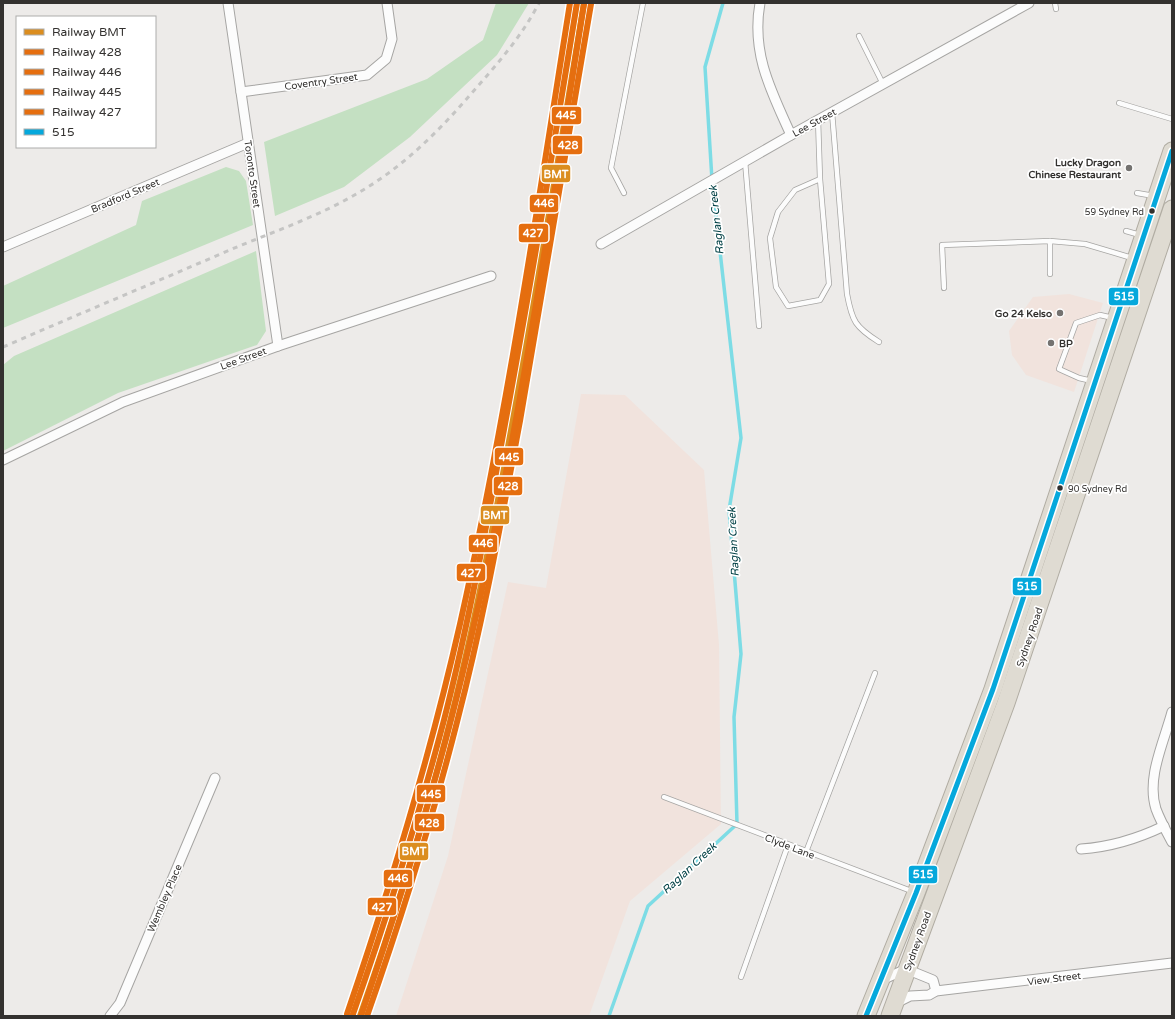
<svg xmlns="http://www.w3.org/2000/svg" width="1175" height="1019" viewBox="0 0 1175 1019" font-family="'Varela Round',sans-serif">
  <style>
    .commercial { fill: #f1e3dd }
    .green { fill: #c4e0c2 }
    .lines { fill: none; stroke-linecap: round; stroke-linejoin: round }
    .stream { stroke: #7ddce5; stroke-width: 3.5 }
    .lane-casing { stroke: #a6a5a3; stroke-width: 6 }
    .street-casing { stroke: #a6a5a3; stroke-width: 11 }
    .highway-casing { stroke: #b0aca2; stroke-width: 19 }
    .lane { stroke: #fcfcfc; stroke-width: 4.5 }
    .street { stroke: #fcfcfc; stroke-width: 9 }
    .highway { stroke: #dfdbd2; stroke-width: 17 }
    .rail { stroke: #c5c5c4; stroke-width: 3; stroke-dasharray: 5 5; stroke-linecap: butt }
    .bus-1-casing { stroke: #fff; stroke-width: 8 }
    .bus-1 { stroke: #05a8dc; stroke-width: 5 }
    .rail-1-casing { stroke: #fff; stroke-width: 9 }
    .rail-2-casing { stroke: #fff; stroke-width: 9 }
    .rail-3-casing { stroke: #fff; stroke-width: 9 }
    .rail-4-casing { stroke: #fff; stroke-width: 9 }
    .rail-5-casing { stroke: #fff; stroke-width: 9 }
    .rail-1 { stroke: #db8d1f; stroke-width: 6 }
    .rail-2 { stroke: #e56e0f; stroke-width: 6 }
    .rail-3 { stroke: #e56e0f; stroke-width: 6 }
    .rail-4 { stroke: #e56e0f; stroke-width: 6 }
    .rail-5 { stroke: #e56e0f; stroke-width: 6 }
    .poi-dot { fill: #747270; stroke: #fff; stroke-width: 1.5 }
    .bus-dot { fill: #33312f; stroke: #fff; stroke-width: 1.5 }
    .labels { text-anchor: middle; stroke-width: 3.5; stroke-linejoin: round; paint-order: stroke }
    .bus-label { font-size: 9px; fill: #33312f; stroke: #fff; text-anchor: end }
    .street-label { font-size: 10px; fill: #33312f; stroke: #fff }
    .poi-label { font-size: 10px; font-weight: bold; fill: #33312f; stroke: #fff; text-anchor: end }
    .water-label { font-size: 11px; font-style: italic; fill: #004045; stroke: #fff }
    .line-badge { stroke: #fff; stroke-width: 1.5 }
    .badge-label { font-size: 11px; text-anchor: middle; font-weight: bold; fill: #fff }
  </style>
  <rect width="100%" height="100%" fill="#edebe9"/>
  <!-- commercial -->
  <g class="commercial">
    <polygon points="1069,294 1103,303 1074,392 1026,375 1012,355 1009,331 1033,297"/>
    <polygon points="581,394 625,395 704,470 719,645 721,824 630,901 589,1016 396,1016 448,856 508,582 546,588"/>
  </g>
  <!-- green -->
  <g class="green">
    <polygon points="496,3 529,3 497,55 410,137 344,187 275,216 264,142 427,79 483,40"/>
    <polygon points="226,167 239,171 246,181 253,225 3,328 3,286 136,225 142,201"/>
    <polygon points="256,251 266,331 257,345 118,393 3,451 3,365 14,356"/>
  </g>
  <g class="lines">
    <!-- stream -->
    <polyline class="stream" points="609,1016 648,906 737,824 734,717 741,654 729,510 741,438 712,180 705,67 723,3"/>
    <defs>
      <g id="lane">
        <polyline points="1055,3 1056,9"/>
        <polyline points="859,36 883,84"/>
        <polyline points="1119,103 1172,119"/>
        <path d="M 832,112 L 847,294 C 852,321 855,327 879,342"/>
        <polyline points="818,119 820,179 829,284 820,300 788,306 776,287 770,238 778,212 795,190 820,179"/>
        <polyline points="745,161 759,326"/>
        <polyline points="624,193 611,168 643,3"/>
        <polyline points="1137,193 1154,196"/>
        <polyline points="1126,231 1140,235"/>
        <polyline points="1050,274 1050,241"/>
        <polyline points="944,288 942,245 1050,241 1085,244 1132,258"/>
        <polyline points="1092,381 1079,378 1059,369 1076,323 1100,315 1113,318"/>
        <polyline points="664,797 914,892"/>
        <polyline points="806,852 875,673"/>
        <polyline points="741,977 788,845"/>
      </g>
      <g id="street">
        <polyline points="228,3 278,346"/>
        <path d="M 760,3 C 751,53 771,91 791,135"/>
        <polyline points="241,92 367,75 386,59 392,39 387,3"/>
        <polyline points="601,244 791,135 1029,3"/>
        <polyline points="3,247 248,143"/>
        <polyline points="3,460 123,402 278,346 491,276"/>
        <path d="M 1172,712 C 1164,742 1146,778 1156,809 C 1160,820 1166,831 1172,842"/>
        <path d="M 1081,849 C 1111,847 1137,839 1164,826"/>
        <polyline points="880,981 906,969 933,980 936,991"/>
        <polyline points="896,1003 910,996 929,995 936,991 1172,963"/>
        <polyline points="110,1016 120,1003 215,778"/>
      </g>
      <g id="highway">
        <polyline points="866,1016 916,893 993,689 1172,151"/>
        <polyline points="890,1016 1006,703 1172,209"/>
      </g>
    </defs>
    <!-- lane casing -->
    <use href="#lane" class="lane-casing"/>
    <!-- street casing -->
    <use href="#street" class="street-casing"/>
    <!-- highway casing -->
    <use href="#highway" class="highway-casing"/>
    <!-- lane -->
    <use href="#lane" class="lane"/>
    <!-- street -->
    <use href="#street" class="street"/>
    <!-- highway -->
    <use href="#highway" class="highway"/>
    <!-- rail -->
    <path class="rail" d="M 3,347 C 79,314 156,282 232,249 C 273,232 319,216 358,193 C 405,166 442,128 477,87 C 500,61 523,34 539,3"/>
    <defs>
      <polyline id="bus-1" points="866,1016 916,893 993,689 1172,151"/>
    </defs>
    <!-- bus-1 casing -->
    <use href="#bus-1" class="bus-1-casing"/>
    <!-- bus-1 -->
    <use href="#bus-1" class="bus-1"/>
    <defs>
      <path id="rail-1" d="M 360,1016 C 394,919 425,821 450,722 C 475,624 494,524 512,425 C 538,285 561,144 584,3"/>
      <path id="rail-2" d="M 367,1016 C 401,919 432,821 457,722 C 483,622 501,522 520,421 C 545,282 568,143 591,4"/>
      <path id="rail-3" d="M 353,1014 C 387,917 418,819 444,720 C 469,622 487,523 505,424 C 531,284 554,144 577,3"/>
      <path id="rail-4" d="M 361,1016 C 399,904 434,791 462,676 C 516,455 548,229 584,4"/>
      <path id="rail-5" d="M 347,1014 C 391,885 430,756 460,624 C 506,419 537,210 570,3"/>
    </defs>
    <!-- rail-1 casing -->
    <use href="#rail-1" class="rail-1-casing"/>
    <!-- rail-2 casing -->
    <use href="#rail-2" class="rail-2-casing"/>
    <!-- rail-3 casing -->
    <use href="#rail-3" class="rail-3-casing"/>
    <!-- rail-4 casing -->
    <use href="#rail-4" class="rail-4-casing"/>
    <!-- rail-5 casing -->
    <use href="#rail-5" class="rail-5-casing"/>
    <!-- rail-1 -->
    <use href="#rail-1" class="rail-1"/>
    <!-- rail-2 -->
    <use href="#rail-2" class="rail-2"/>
    <!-- rail-3 -->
    <use href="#rail-3" class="rail-3"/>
    <!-- rail-4 -->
    <use href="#rail-4" class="rail-4"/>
    <!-- rail-5 -->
    <use href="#rail-5" class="rail-5"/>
  </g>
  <!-- markers -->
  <g class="poi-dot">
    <circle cx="1129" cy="168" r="4"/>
    <circle cx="1060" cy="313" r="4"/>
    <circle cx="1051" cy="343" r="4"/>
  </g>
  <g class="bus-dot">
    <circle cx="1152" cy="211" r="3.5"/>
    <circle cx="1060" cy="488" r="3.5"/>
  </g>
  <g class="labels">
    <!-- bus labels -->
    <g class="bus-label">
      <text x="1144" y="215">59 Sydney Rd</text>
      <text x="1068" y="492" text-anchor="start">90 Sydney Rd</text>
    </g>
    <!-- street labels -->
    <g class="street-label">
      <text transform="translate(321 81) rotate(-8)" y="4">Coventry Street</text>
      <text transform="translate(814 122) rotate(-29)" y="4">Lee Street</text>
      <text transform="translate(253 174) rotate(82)" y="4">Toronto Street</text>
      <text transform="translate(125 195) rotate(-23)" y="4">Bradford Street</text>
      <text transform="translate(243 358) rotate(-20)" y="4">Lee Street</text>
      <text transform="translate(1029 637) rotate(-71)" y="4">Sydney Road</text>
      <text transform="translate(790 846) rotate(21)" y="4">Clyde Lane</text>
      <text transform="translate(164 898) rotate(-67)" y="4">Wembley Place</text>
      <text transform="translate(917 941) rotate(-70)" y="4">Sydney Road</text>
      <text transform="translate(1054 978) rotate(-7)" y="4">View Street</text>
    </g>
    <!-- poi labels -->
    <g class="poi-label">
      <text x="1121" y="166">Lucky Dragon<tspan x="1121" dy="12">Chinese Restaurant</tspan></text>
      <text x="1052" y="317">Go 24 Kelso</text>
      <text x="1059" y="347" text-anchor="start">BP</text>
    </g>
    <!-- water labels -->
    <g class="water-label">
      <text transform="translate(716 220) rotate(-96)" y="4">Raglan Creek</text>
      <text transform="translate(733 542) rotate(-93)" y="4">Raglan Creek</text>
      <text transform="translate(689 868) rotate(-43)" y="4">Raglan Creek</text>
    </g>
  </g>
  <g class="line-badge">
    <rect x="551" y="106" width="31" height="19" rx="4" fill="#e56e0f"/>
    <rect x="552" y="135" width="31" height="20" rx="4" fill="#e56e0f"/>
    <rect x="541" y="164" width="30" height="19" rx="4" fill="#db8d1f"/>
    <rect x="529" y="194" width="30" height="19" rx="4" fill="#e56e0f"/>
    <rect x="518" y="223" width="31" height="20" rx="4" fill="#e56e0f"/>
    <rect x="1108" y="287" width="31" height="19" rx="4" fill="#05a8dc"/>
    <rect x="494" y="447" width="30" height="19" rx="4" fill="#e56e0f"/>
    <rect x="493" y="476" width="30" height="20" rx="4" fill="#e56e0f"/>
    <rect x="480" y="505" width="30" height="20" rx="4" fill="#db8d1f"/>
    <rect x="468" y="534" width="30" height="19" rx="4" fill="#e56e0f"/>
    <rect x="456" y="563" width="30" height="19" rx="4" fill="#e56e0f"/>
    <rect x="1012" y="577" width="30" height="19" rx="4" fill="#05a8dc"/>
    <rect x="416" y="784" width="30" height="19" rx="4" fill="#e56e0f"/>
    <rect x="414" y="813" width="31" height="19" rx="4" fill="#e56e0f"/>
    <rect x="399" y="842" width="30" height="19" rx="4" fill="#db8d1f"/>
    <rect x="908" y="865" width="30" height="19" rx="4" fill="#05a8dc"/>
    <rect x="383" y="869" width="30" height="19" rx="4" fill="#e56e0f"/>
    <rect x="367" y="897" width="30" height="19" rx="4" fill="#e56e0f"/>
  </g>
  <g class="badge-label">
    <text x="566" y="119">445</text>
    <text x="568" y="149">428</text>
    <text x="556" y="178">BMT</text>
    <text x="544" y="207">446</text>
    <text x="533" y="237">427</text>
    <text x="1124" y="300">515</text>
    <text x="509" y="461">445</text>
    <text x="508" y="490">428</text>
    <text x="495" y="519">BMT</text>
    <text x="483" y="547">446</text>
    <text x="471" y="577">427</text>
    <text x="1027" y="590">515</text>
    <text x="431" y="798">445</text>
    <text x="429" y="827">428</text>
    <text x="414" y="855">BMT</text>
    <text x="923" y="878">515</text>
    <text x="398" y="882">446</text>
    <text x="382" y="911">427</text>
  </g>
  <!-- border -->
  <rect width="1175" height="1019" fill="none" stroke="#33312f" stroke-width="8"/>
  <!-- legend -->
  <rect x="16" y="16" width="140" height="132" fill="#ffffff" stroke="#adadac"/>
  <rect x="24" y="29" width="20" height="6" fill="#db8d1f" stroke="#adadac"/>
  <text x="52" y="36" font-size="12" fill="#33312f">Railway BMT</text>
  <rect x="24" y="49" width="20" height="6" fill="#e56e0f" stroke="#adadac"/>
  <text x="52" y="56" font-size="12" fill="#33312f">Railway 428</text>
  <rect x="24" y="69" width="20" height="6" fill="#e56e0f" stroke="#adadac"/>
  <text x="52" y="76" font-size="12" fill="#33312f">Railway 446</text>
  <rect x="24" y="89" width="20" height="6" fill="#e56e0f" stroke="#adadac"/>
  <text x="52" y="96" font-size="12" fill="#33312f">Railway 445</text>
  <rect x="24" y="109" width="20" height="6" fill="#e56e0f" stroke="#adadac"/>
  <text x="52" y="116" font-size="12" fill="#33312f">Railway 427</text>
  <rect x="24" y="129" width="20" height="6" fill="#05a8dc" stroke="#adadac"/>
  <text x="52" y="136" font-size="12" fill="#33312f">515</text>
</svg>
